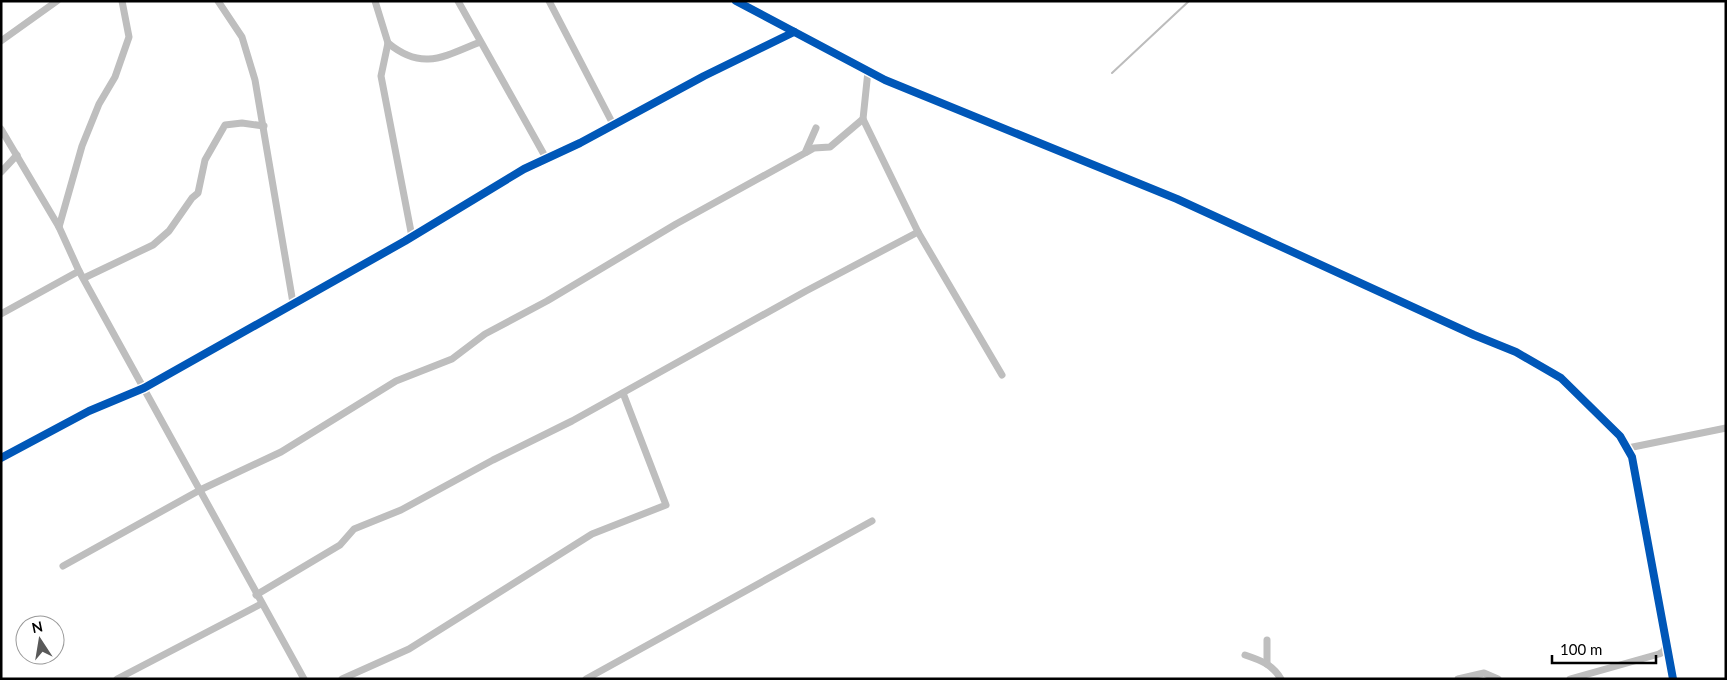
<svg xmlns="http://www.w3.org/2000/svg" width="1727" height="680" viewBox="0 0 1727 680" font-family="Lato,sans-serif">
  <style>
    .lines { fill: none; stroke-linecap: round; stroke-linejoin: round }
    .stream { stroke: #bcbcbc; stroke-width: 2 }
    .minor { stroke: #bebebe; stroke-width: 7 }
    .cycleway-casing { stroke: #fff; stroke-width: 11 }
    .cycleway { stroke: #0057b8; stroke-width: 8 }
  </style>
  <rect width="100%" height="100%" fill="#fff"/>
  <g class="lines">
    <!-- stream -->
    <polyline class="stream" points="1112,73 1189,1"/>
    <!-- minor -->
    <g class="minor">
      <polyline points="218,1 242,37 255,80 293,303"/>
      <polyline points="375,1 388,43 381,76 412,237"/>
      <polyline points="458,1 546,158"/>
      <polyline points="549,1 614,126"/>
      <polyline points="736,1 885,80 1177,199 1474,335 1516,352 1561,378 1620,436 1632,457 1673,679"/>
      <polyline points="1,41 57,1"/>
      <path d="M 388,43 C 422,71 443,57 480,42"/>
      <polyline points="868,71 863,119 918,232 1002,375"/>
      <polyline points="1,129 59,227 79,271 304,679"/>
      <polyline points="807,152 814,148 830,147 863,119"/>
      <polyline points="1,172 17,155"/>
      <polyline points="59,227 82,146 99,104 115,77 129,37 122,1"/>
      <polyline points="84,278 153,245 169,231 192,198 198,193 205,160 225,125 242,123 264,126"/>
      <polyline points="1,314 79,271"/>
      <polyline points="1628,448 1726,428"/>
      <polyline points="1,458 89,411 144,388 405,241 524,169 580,143 704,76 794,32"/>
      <polyline points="63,566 200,490 281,452 396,381 452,359 485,334 547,301 676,224 805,153 816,128"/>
      <polyline points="256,595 340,545 354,529 401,510 493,460 572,421 806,291 918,232"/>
      <polyline points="1267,640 1267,664"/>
      <path d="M 1245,655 C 1260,660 1272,664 1281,679"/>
      <polyline points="117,679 261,604"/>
      <polyline points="342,679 409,649 592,534 666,505 623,393"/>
      <polyline points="586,679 872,521"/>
      <polyline points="1458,679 1484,673 1498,679"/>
      <polyline points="1570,679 1659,654 1663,652 1667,644"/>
    </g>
    <defs>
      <g id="cycleway">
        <polyline points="736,1 885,80 1177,199 1474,335 1516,352 1561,378 1620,436 1632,457 1673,679"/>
        <polyline points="1,458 89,411 144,388 405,241 524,169 580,143 704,76 794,32"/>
      </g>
    </defs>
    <!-- cycleway casing -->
    <use href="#cycleway" class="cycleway-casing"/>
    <!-- cycleway -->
    <use href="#cycleway" class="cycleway"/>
  </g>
  <!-- border -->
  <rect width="1727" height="680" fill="none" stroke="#000000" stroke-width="5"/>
  <!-- north arrow -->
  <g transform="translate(40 640) rotate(348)"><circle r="24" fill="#ffffff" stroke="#999999"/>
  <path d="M0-4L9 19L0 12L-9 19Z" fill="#595959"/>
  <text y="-8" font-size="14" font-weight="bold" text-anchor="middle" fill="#000000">N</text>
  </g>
  <!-- scale -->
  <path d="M1552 655v8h104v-8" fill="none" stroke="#000000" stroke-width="2.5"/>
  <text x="1560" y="655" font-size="15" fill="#000000" stroke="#ffffff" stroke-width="4" paint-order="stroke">100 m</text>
</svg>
